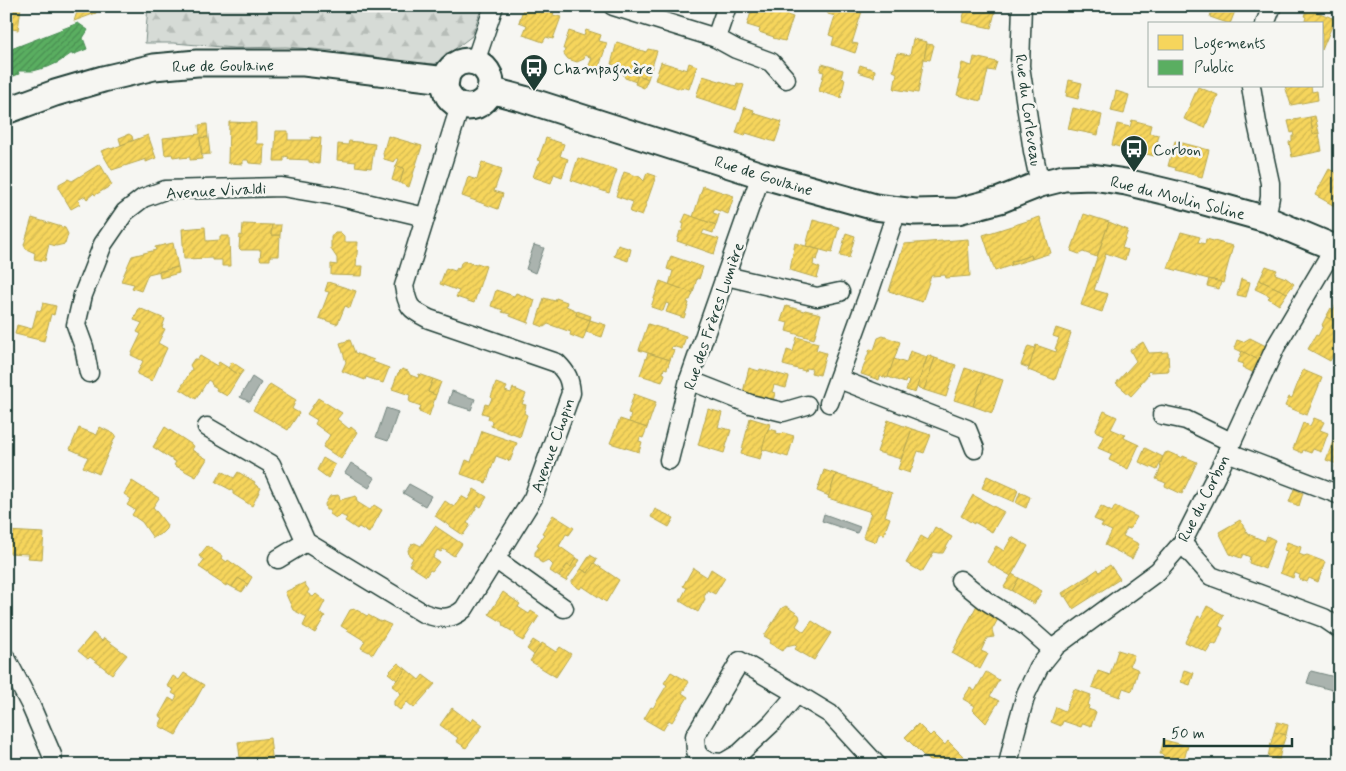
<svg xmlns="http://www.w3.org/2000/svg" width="1346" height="771" viewBox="0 0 1346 771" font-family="Mynerve,sans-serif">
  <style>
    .forest { fill: url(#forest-firs); stroke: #7a8c85 }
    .water { fill: #aab3ae; stroke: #72847d }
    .homes { fill: url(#homes-hatch); stroke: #b6a750 }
    .public { fill: url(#public-hatch); stroke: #488c54 }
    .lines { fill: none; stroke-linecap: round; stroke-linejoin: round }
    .street-casing { stroke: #1f3d34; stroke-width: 21 }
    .secondary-casing { stroke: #1f3d34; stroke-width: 29 }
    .street { stroke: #f6f6f2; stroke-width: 18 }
    .secondary { stroke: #f6f6f2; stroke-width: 25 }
    .labels { text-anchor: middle; stroke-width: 5; stroke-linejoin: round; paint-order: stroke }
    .street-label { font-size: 16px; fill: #1f3d34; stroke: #f6f6f2 }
    .poi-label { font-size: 16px; fill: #1f3d34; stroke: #f6f6f2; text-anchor: start }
  </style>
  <defs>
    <pattern id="forest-firs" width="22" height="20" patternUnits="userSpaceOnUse" patternTransform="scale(1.25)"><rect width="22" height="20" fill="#d6dbd6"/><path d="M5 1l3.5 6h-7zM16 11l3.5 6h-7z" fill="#b7bdb8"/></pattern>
    <pattern id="homes-hatch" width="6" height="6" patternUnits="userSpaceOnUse" patternTransform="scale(1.25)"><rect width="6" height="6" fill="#f6d55c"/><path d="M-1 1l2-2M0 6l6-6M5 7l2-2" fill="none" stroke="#d2b851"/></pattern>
    <pattern id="public-hatch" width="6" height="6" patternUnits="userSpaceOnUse" patternTransform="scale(1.25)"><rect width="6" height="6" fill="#5aae61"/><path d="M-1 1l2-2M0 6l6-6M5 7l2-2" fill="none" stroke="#4a8f51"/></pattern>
  </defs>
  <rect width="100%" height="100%" fill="#f6f6f2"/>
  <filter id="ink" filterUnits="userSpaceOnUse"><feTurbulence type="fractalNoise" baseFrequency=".02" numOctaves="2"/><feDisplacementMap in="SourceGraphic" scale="10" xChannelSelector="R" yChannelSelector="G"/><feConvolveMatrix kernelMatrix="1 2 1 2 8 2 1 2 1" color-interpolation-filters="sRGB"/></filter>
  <g filter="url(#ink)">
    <!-- forest -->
    <polygon class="forest" points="148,6 482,6 472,36 435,64 406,62 338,51 286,47 234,48 174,43 145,43"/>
    <!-- water -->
    <g class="water">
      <polygon points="534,245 544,248 535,273 526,269"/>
      <polygon points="252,377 261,383 250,402 240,397"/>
      <polygon points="452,391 475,399 471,410 448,403"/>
      <polygon points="386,408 398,412 388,441 376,437"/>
      <polygon points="351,463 375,478 369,488 345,473"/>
      <polygon points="409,484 431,496 425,506 403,493"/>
      <polygon points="824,514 860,527 857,533 822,521"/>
      <polygon points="1311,671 1335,677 1332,690 1307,683"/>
    </g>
    <!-- homes -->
    <g class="homes">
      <polygon points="6,6 21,7 18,30 6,28"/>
      <polygon points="79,6 97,6 96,13 74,21"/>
      <polygon points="524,6 537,6 554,12 553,15 561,17 553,39 546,37 543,42 523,35 527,25 519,22"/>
      <polygon points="753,6 761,6 767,8 768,6 772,6 788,12 787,15 793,17 785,41 773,38 774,37 759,32 760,29 747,25"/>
      <polygon points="828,6 845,6 862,11 852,43 858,44 855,53 832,45 834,37 829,35 835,16 828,14 826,10"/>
      <polygon points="966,6 992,6 991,11 995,12 991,28 962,22"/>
      <polygon points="1213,6 1237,6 1230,24 1210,17"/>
      <polygon points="1307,8 1335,19 1322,50 1322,24 1304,24 1306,17 1304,16"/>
      <polygon points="586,30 601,35 599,41 607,43 597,73 587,70 592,58 585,55 584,59 577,62 568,59 564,54 565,49 563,49 569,31 584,36"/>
      <polygon points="913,39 927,42 918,93 894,89 897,73 893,71 897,53 910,55"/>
      <polygon points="617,42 646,52 648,49 657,51 648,79 638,75 636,82 625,78 623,73 625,68 611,64"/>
      <polygon points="927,44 934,45 930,60 924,59"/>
      <polygon points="974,57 997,62 994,71 988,70 981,101 957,95 961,80 958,80 962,63 972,66"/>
      <polygon points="661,62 687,70 689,63 697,66 689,89 681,87 681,89 655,80"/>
      <polygon points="822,64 843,70 841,78 845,79 841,98 819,91 824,72 820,71"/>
      <polygon points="860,65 875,70 874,77 858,72"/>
      <polygon points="638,75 648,79 644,88 635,84"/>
      <polygon points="703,76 736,86 737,83 744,85 736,110 696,97"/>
      <polygon points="1069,80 1082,83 1078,99 1066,96"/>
      <polygon points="1285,86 1311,86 1312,92 1317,91 1318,100 1291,105"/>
      <polygon points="1198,87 1218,95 1205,128 1184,119"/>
      <polygon points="1116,91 1129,95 1124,114 1111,111"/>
      <polygon points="745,107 754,110 753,113 782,122 775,142 746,133 745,136 736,133"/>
      <polygon points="1073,108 1102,115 1098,135 1068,129"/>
      <polygon points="1315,116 1319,133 1313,134 1310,117"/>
      <polygon points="1310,117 1313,134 1319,133 1322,151 1292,157 1289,142 1292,141 1292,136 1294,136 1293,132 1291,133 1288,121"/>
      <polygon points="1132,120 1151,125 1149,133 1159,135 1154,156 1112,145 1117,124 1130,127"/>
      <polygon points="229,122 256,123 256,144 264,144 263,164 249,163 248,160 243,160 243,164 228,163"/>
      <polygon points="207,124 208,137 200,138 202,159 190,160 190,157 180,158 180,156 173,157 172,154 165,155 163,138 200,134 199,125"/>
      <polygon points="276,131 288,131 288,140 311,140 311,137 321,138 319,164 309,162 309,160 288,159 289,157 284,156 284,161 274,161"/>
      <polygon points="129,134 132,136 133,140 121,145 119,138"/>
      <polygon points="148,135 156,158 146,162 146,159 112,170 101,151 110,148 111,149"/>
      <polygon points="388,136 422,146 409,187 400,183 404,168 396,166 399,159 397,158 394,162 384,159 383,153"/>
      <polygon points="208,137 210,154 202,155 200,138"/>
      <polygon points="546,138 564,144 560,156 568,159 562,177 554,174 551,183 533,177 537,165 539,164 541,161 538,160"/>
      <polygon points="349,141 375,144 371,168 355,166 356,162 337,160 338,144 348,145"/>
      <polygon points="1175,141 1209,150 1202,177 1175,170 1176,168 1168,166"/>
      <polygon points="578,158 617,170 609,193 571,180"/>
      <polygon points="482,162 502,169 494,191 503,194 498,209 462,196 468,177 477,180"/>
      <polygon points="100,164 112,185 95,195 94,193 87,199 85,196 78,200 80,204 71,209 59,189 59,184 68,179 72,181"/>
      <polygon points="396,166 404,168 400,183 392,180"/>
      <polygon points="1329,169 1338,174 1340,171 1340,209 1315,195"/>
      <polygon points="624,172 640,177 644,181 647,173 656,176 642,216 630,212 633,202 616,196"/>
      <polygon points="703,186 734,196 728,214 714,209 713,213 719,215 716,225 693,217"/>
      <polygon points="686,214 716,225 713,233 704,230 702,234 719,239 714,254 677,241 680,231 682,232 684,224 682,223"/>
      <polygon points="1084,214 1109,222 1097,257 1083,252 1079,254 1071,251"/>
      <polygon points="1040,217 1051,253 1032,259 1031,255 1011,262 1012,265 995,271 983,235"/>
      <polygon points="32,218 65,228 68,234 65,244 56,246 49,244 45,261 34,259 35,253 26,249 24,245"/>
      <polygon points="813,220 839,227 832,253 806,246"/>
      <polygon points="1109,222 1128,230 1122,248 1128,250 1125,260 1106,253 1094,290 1108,294 1102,312 1081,305"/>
      <polygon points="243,224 272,225 271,235 280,235 279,256 270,256 270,260 261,260 260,259 261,250 241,250 239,248 240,235 242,236"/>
      <polygon points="272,225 281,225 280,235 271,235"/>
      <polygon points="205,227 206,241 220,240 220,236 229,236 230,266 222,266 222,260 212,260 212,258 184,259 182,229"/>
      <polygon points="335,232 340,232 344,236 344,242 358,242 356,266 363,266 362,276 331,275 331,264 337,265 337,258 331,249 331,237"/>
      <polygon points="1181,232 1200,237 1198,242 1205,244 1206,239 1233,246 1223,283 1168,268"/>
      <polygon points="846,233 855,236 849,258 840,256"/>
      <polygon points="968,239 970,276 946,278 945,275 931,276 922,302 889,291 904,244"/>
      <polygon points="173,243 178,267 148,274 141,291 132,288 134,284 121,281 132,256 156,250 155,247"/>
      <polygon points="795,243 820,250 817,260 814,259 813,265 820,268 817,278 790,270"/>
      <polygon points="618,245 631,249 628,261 614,256"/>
      <polygon points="1031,255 1032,259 1012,265 1011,262"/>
      <polygon points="671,256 703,267 699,279 697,278 693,293 669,285 673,271 667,269"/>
      <polygon points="464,261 476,265 477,263 486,266 474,303 456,297 459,291 440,284 446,268 455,271 457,268 459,269 461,263"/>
      <polygon points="1266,266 1277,270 1275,274 1286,278 1294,284 1287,293 1261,281 1260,279"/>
      <polygon points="178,267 179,273 160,278 159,272"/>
      <polygon points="1209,279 1221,282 1219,289 1207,286"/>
      <polygon points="1241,279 1250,282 1246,297 1237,295"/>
      <polygon points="1260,279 1261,281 1287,293 1279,305 1268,298 1270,296 1255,289"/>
      <polygon points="660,281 693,293 690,300 688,300 687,302 689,303 684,318 666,312 669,304 666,303 663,311 651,307"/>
      <polygon points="328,282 356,291 350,308 345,306 338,323 336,324 319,318 329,292 325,291"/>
      <polygon points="496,290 514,296 516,293 535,300 528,323 510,316 510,314 502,312 503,310 491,306"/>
      <polygon points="544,298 555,301 556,298 567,302 566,306 577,311 576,315 590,320 583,340 570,335 571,332 548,324 544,327 536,324"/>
      <polygon points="1340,298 1340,324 1326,317 1331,308 1333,310"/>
      <polygon points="43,303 56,306 54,315 51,314 44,341 15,334 17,325 32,329 37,310 41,311"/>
      <polygon points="786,306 804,311 805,310 821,314 814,339 786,331 788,323 781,321"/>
      <polygon points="139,308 165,319 162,328 165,329 158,343 167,348 152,381 137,374 143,361 131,355 141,334 137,332 142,323 134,320"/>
      <polygon points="577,311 591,316 590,320 576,315"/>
      <polygon points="1326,317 1340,324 1340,350 1337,349 1330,361 1308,349 1316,335 1318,336 1323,326 1322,325"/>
      <polygon points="590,320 606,325 602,337 586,332"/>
      <polygon points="648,324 686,336 682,349 672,346 671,349 674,350 670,360 639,350"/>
      <polygon points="1056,328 1071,333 1055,380 1028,370 1036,345 1056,352 1057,349 1055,349 1059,338 1053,336"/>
      <polygon points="883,336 900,342 888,378 880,376 879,380 861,374 870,349 874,350 878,338"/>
      <polygon points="797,337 818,343 816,350 826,353 820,375 811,373 812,369 806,368 805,371 783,365 787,350 793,352"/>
      <polygon points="1250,338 1268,347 1262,362 1234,348 1237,340 1243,342"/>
      <polygon points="350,340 355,353 374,360 373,362 389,368 383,383 366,377 365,380 342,371 346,362 340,343"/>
      <polygon points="1143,342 1149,353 1168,352 1169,371 1150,372 1149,371 1147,373 1148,375 1140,384 1141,385 1131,396 1116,383 1136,361 1130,350"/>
      <polygon points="1028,346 1035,348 1029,368 1021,365"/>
      <polygon points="910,351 927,357 915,393 906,390 909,381 906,380 905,383 888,377 894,359 906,363"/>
      <polygon points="1242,351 1262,362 1256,374 1242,367 1244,364 1238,362"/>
      <polygon points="648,353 670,360 667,369 664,368 663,373 665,374 662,382 640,375"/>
      <polygon points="928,355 935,358 924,390 917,387"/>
      <polygon points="200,356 217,366 219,362 240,375 227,396 216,390 217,388 212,385 211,382 208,380 196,399 180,389 192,369 190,365 194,359 198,359"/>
      <polygon points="935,358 956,365 946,397 924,390"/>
      <polygon points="232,362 244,370 240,375 228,368"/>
      <polygon points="749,368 759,371 760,369 789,377 786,388 774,385 772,392 775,393 773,401 743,392"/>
      <polygon points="965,368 984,374 973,406 954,400"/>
      <polygon points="402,369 408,371 410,375 418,378 419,374 433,379 428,392 436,395 429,416 419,412 421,406 410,402 409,400 410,395 392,389 398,373"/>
      <polygon points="1303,370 1322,378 1307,415 1285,406 1289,397 1292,398"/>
      <polygon points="984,374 1003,380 992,413 973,406"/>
      <polygon points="433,379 441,382 436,395 428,392"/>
      <polygon points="496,383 507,387 505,391 511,393 513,388 526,394 522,404 526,405 524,413 527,415 520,437 491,426 492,421 488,419 489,415 482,413 485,404 489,405 492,398 491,397"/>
      <polygon points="270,384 296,400 292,409 299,413 288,430 253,410"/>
      <polygon points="634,394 656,402 647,428 629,422 631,414 628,413"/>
      <polygon points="318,398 342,413 337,419 349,429 351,427 357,432 341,459 323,447 330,435 315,424 317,420 307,414"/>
      <polygon points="708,409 722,413 718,427 731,430 724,453 698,445"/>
      <polygon points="1104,411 1117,417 1111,429 1125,435 1124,438 1139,445 1128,469 1109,460 1112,454 1098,448 1104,435 1095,431"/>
      <polygon points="750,418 770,424 760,459 741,454"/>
      <polygon points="1314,418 1324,422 1320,430 1328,433 1321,452 1313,449 1311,453 1303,450 1302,453 1293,449 1303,423 1310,426"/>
      <polygon points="620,419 647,428 643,438 640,437 639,441 642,442 639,452 610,443"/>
      <polygon points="888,420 912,429 901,459 877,452"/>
      <polygon points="100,427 116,435 99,474 83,467 88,457 70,449 79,428 97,435"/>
      <polygon points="165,427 194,446 192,450 207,459 196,477 174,465 176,462 153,447"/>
      <polygon points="768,429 777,431 776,433 781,434 784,433 794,436 788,457 762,449"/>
      <polygon points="912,429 931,435 924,453 918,451 910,473 898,469"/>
      <polygon points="482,431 517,443 510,461 496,456 486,483 461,474 466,460 471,462"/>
      <polygon points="1337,431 1340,432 1340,468 1335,467 1337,464 1326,460"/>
      <polygon points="1145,448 1163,457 1157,470 1139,462"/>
      <polygon points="1168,452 1182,458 1183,456 1197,462 1182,494 1165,486 1166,483 1156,479 1161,468 1160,465 1163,457 1165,453"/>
      <polygon points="323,458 335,465 328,478 317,470"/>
      <polygon points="824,470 836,474 829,496 817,491"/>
      <polygon points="222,471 234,478 238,472 255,482 254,484 261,488 252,506 233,494 233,491 216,482"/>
      <polygon points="836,474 892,493 885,516 890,518 884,534 879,533 876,542 863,537 871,512 828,498"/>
      <polygon points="987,476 1018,490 1014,502 982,488"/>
      <polygon points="132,481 159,498 153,507 167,525 166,529 162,533 153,538 142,522 132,515 135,510 127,505 131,499 124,494"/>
      <polygon points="474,489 487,497 481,507 478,505 467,523 470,525 463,535 435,516 445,501 454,507 461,496 468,500"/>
      <polygon points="1294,489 1303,493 1299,506 1289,502"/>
      <polygon points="1020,492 1030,497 1026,508 1016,503"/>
      <polygon points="339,495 340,500 356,496 357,502 370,510 374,505 382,510 369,533 359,527 357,529 345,521 347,518 341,515 336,518 330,514 330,510 326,510 325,504 330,496"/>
      <polygon points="973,495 1004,512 992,532 974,522 974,524 961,516"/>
      <polygon points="1101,506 1112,512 1115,506 1137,517 1130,529 1127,528 1123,536 1139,544 1132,559 1105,545 1112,531 1101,526 1103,523 1094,519"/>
      <polygon points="655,509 674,518 669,527 651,517"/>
      <polygon points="553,515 574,528 569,535 566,534 559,546 576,558 571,567 567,565 559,577 550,571 553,565 548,560 542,563 539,561 539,559 535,556 535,552 539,547 537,546 544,534 542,533"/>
      <polygon points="1240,520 1248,534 1265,541 1267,536 1275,540 1265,569 1249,563 1250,557 1243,554 1241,558 1230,554 1219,532"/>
      <polygon points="435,526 462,544 454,556 443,549 441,552 437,550 433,558 439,562 432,571 430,570 426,576 409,565 413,558 409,555 408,550 412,544 415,543 421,546"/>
      <polygon points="935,527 952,537 943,553 938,553 934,552 922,572 906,563 921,536 928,540"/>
      <polygon points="6,531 44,533 42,559 28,558 29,554 6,553"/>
      <polygon points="1012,537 1028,546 1011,576 987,562 996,546 1004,551"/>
      <polygon points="1287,542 1301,547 1299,554 1304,556 1307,555 1325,562 1318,582 1309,578 1307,582 1299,579 1300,575 1295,573 1293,578 1280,573 1287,551 1284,550"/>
      <polygon points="207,546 222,556 221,558 227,562 228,560 252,577 248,584 238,578 232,587 227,584 226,586 209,575 208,573 199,567 204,560 199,556"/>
      <polygon points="590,555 597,559 588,573 581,569"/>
      <polygon points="576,558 580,560 566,581 559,577 567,565 571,567"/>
      <polygon points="594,563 619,580 606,602 582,586 580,589 571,583 581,569 588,573"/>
      <polygon points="1110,565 1120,579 1073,609 1065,596 1090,579 1088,576 1098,569 1099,572"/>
      <polygon points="693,568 707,577 711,569 725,578 715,594 707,590 704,597 705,599 698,612 680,601 687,588 683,586"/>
      <polygon points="1012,574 1019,578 1012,591 1004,587"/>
      <polygon points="1088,576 1090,579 1064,597 1062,593"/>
      <polygon points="238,578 248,584 242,592 232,587"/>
      <polygon points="1019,578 1042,591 1034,604 1012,591"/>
      <polygon points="304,583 309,590 307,593 313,597 316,594 325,601 319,613 325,616 315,633 303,626 307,617 293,610 285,592"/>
      <polygon points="503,592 520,604 518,607 529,614 531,611 539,616 523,641 516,637 515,633 503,626 502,622 489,614"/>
      <polygon points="977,605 999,617 992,630 994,637 987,638 981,651 988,654 980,669 952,653"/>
      <polygon points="786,606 799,615 800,619 796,626 804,632 812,621 831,633 814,660 795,649 797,646 795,644 786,646 783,651 769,643 771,640 764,636 782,608"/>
      <polygon points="1207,606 1224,615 1219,626 1223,628 1216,645 1212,643 1207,652 1185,642 1198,616 1201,618"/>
      <polygon points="355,609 367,616 368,615 381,622 382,621 391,625 373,654 361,648 365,641 341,626 350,610"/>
      <polygon points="93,633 102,641 104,638 127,655 112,674 90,657 88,659 78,651"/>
      <polygon points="533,640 541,645 534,655 527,649"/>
      <polygon points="542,643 556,652 560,647 571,654 556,677 530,661"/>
      <polygon points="1118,650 1134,655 1130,666 1137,669 1138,671 1132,691 1123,688 1120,697 1092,687 1098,671 1110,675"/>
      <polygon points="398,663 406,669 397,680 388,673"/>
      <polygon points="406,669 419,680 423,675 435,684 414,708 407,702 400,710 394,705 394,701 401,693 392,686"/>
      <polygon points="1184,670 1194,673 1190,685 1181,682"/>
      <polygon points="671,672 689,682 682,693 688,697 672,722 669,720 663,730 644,719 651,707 653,708 667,685 664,683"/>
      <polygon points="986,672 999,680 990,696 999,701 986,723 973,710 975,706 963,699 970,688 975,691"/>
      <polygon points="184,673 204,685 176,735 159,726 163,718 159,716 169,698 174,701 177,696 172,693 174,690 167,686 173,676 179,680"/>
      <polygon points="1074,689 1091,695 1088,705 1089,706 1088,709 1096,712 1091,726 1083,723 1081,727 1063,721 1061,726 1051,722 1056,707 1065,711"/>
      <polygon points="452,708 471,722 474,718 483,725 466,748 456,741 458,738 440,725"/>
      <polygon points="1277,722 1288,725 1286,735 1274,732"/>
      <polygon points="918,724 930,736 933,733 945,745 948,741 967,760 962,765 937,765 932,760 929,761 905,737"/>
      <polygon points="1274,732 1286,735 1281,750 1270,747"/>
      <polygon points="270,738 273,765 241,765 238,742"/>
      <polygon points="1164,740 1188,746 1182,765 1161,765 1164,755 1160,754"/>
      <polygon points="1270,747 1281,750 1279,760 1268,757"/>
    </g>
    <!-- public -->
    <polygon class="public" points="78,23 88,30 83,38 87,49 72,55 72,53 59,62 48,67 33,71 18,71 19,74 6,79 6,51"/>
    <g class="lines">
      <defs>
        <g id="street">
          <polyline points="613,6 716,38 727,6"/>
          <polyline points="1022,6 1020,66 1033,151 1040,184"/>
          <polyline points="1265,24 1272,6"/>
          <polyline points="716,38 736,49 771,62 786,79"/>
          <polyline points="475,62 494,6"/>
          <polyline points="1251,86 1257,123 1270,183 1270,197 1266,219"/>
          <polyline points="726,276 817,297 840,292"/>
          <polyline points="89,373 84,347 76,325 83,295 103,244 125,212 143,198 165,190 282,187 341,197 425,217"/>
          <polyline points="839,379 967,429 975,449"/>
          <polyline points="689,380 750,404 783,412 807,405"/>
          <polyline points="829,403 869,293 897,210"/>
          <polyline points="1162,415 1186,420 1231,442"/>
          <path d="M 207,427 L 271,464 L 306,542 L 423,613 C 439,619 450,621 464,609 L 533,498 L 571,393 C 570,379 567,373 557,363 L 429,319 C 409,309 408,307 404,286 L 460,106"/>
          <polyline points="1227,452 1340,495"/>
          <polyline points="669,460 689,380 761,175"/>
          <polyline points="1182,543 1211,576 1324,618 1340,629"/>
          <polyline points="278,559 306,542"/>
          <polyline points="495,559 564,608"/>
          <polyline points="960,580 985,600 1027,627 1053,650"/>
          <polyline points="6,658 30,704 52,755 53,765"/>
          <polyline points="797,694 772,723 740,753 723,763 710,762 701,758 696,751 695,736 740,661 797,694 830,714 877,765"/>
          <polyline points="1008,765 1015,733 1026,694 1039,667 1056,646 1158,571 1182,543 1221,466 1276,346 1334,248"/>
        </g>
        <g id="secondary">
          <circle cx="468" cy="84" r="23"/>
          <polyline points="490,90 524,99 761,175 875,207 915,212 958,211 1000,200 1040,184 1064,178 1092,177 1126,182 1176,194 1266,219 1340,250"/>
          <polyline points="6,111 55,93 103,79 154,67 197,63 304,63 446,80"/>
        </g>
      </defs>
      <!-- street casing -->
      <use href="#street" class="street-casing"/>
      <!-- secondary casing -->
      <use href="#secondary" class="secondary-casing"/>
      <!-- street -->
      <use href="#street" class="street"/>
      <!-- secondary -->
      <use href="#secondary" class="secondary"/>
    </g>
  </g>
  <!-- icons -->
  <defs>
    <symbol id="bus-pin" viewBox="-11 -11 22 30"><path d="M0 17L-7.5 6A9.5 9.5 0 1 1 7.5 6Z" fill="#1f3d34" stroke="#f6f6f2"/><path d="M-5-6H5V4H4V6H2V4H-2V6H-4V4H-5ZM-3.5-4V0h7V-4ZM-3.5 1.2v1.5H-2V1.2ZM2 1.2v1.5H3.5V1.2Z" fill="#fff"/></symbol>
  </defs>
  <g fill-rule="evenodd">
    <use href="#bus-pin" x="518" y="52" width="32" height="43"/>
    <use href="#bus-pin" x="1118" y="133" width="32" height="43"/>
  </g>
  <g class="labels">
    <!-- street labels -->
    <g class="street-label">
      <text transform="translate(223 65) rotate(-1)" y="6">Rue de Goulaine</text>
      <text transform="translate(1029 110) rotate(82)" y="6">Rue du Corleveau</text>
      <text transform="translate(764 175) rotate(17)" y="6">Rue de Goulaine</text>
      <text transform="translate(216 190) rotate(-3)" y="6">Avenue Vivaldi</text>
      <text transform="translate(1178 197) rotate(14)" y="6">Rue du Moulin Soline</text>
      <text transform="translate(713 316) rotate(-71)" y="6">Rue des Frères Lumière</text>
      <text transform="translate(552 445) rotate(-70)" y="6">Avenue Chopin</text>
      <text transform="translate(1203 498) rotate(-63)" y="6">Rue du Corbon</text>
    </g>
    <!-- poi labels -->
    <g class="poi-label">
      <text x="553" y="74">Champagnère</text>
      <text x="1153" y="155">Corbon</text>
    </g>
  </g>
  <!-- margin -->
  <rect width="1346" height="771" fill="none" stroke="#f6f6f2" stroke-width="25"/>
  <rect x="12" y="12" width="1321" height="746" fill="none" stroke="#1f3d34" stroke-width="2" filter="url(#ink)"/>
  <!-- legend -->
  <rect x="1148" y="22" width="175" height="65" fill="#f6f6f2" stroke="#a0aca6"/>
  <rect x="1158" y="35" width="25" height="15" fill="#f6d55c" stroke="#a0aca6"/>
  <text x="1194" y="48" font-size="15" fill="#1f3d34">Logements</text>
  <rect x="1158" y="60" width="25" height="15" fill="#5aae61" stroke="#a0aca6"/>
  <text x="1194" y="72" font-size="15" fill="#1f3d34">Public</text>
  <!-- scale -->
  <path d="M1164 738v8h128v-8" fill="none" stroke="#1f3d34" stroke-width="2.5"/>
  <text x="1171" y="738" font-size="15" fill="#1f3d34" stroke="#f6f6f2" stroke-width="4" paint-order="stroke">50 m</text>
</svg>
